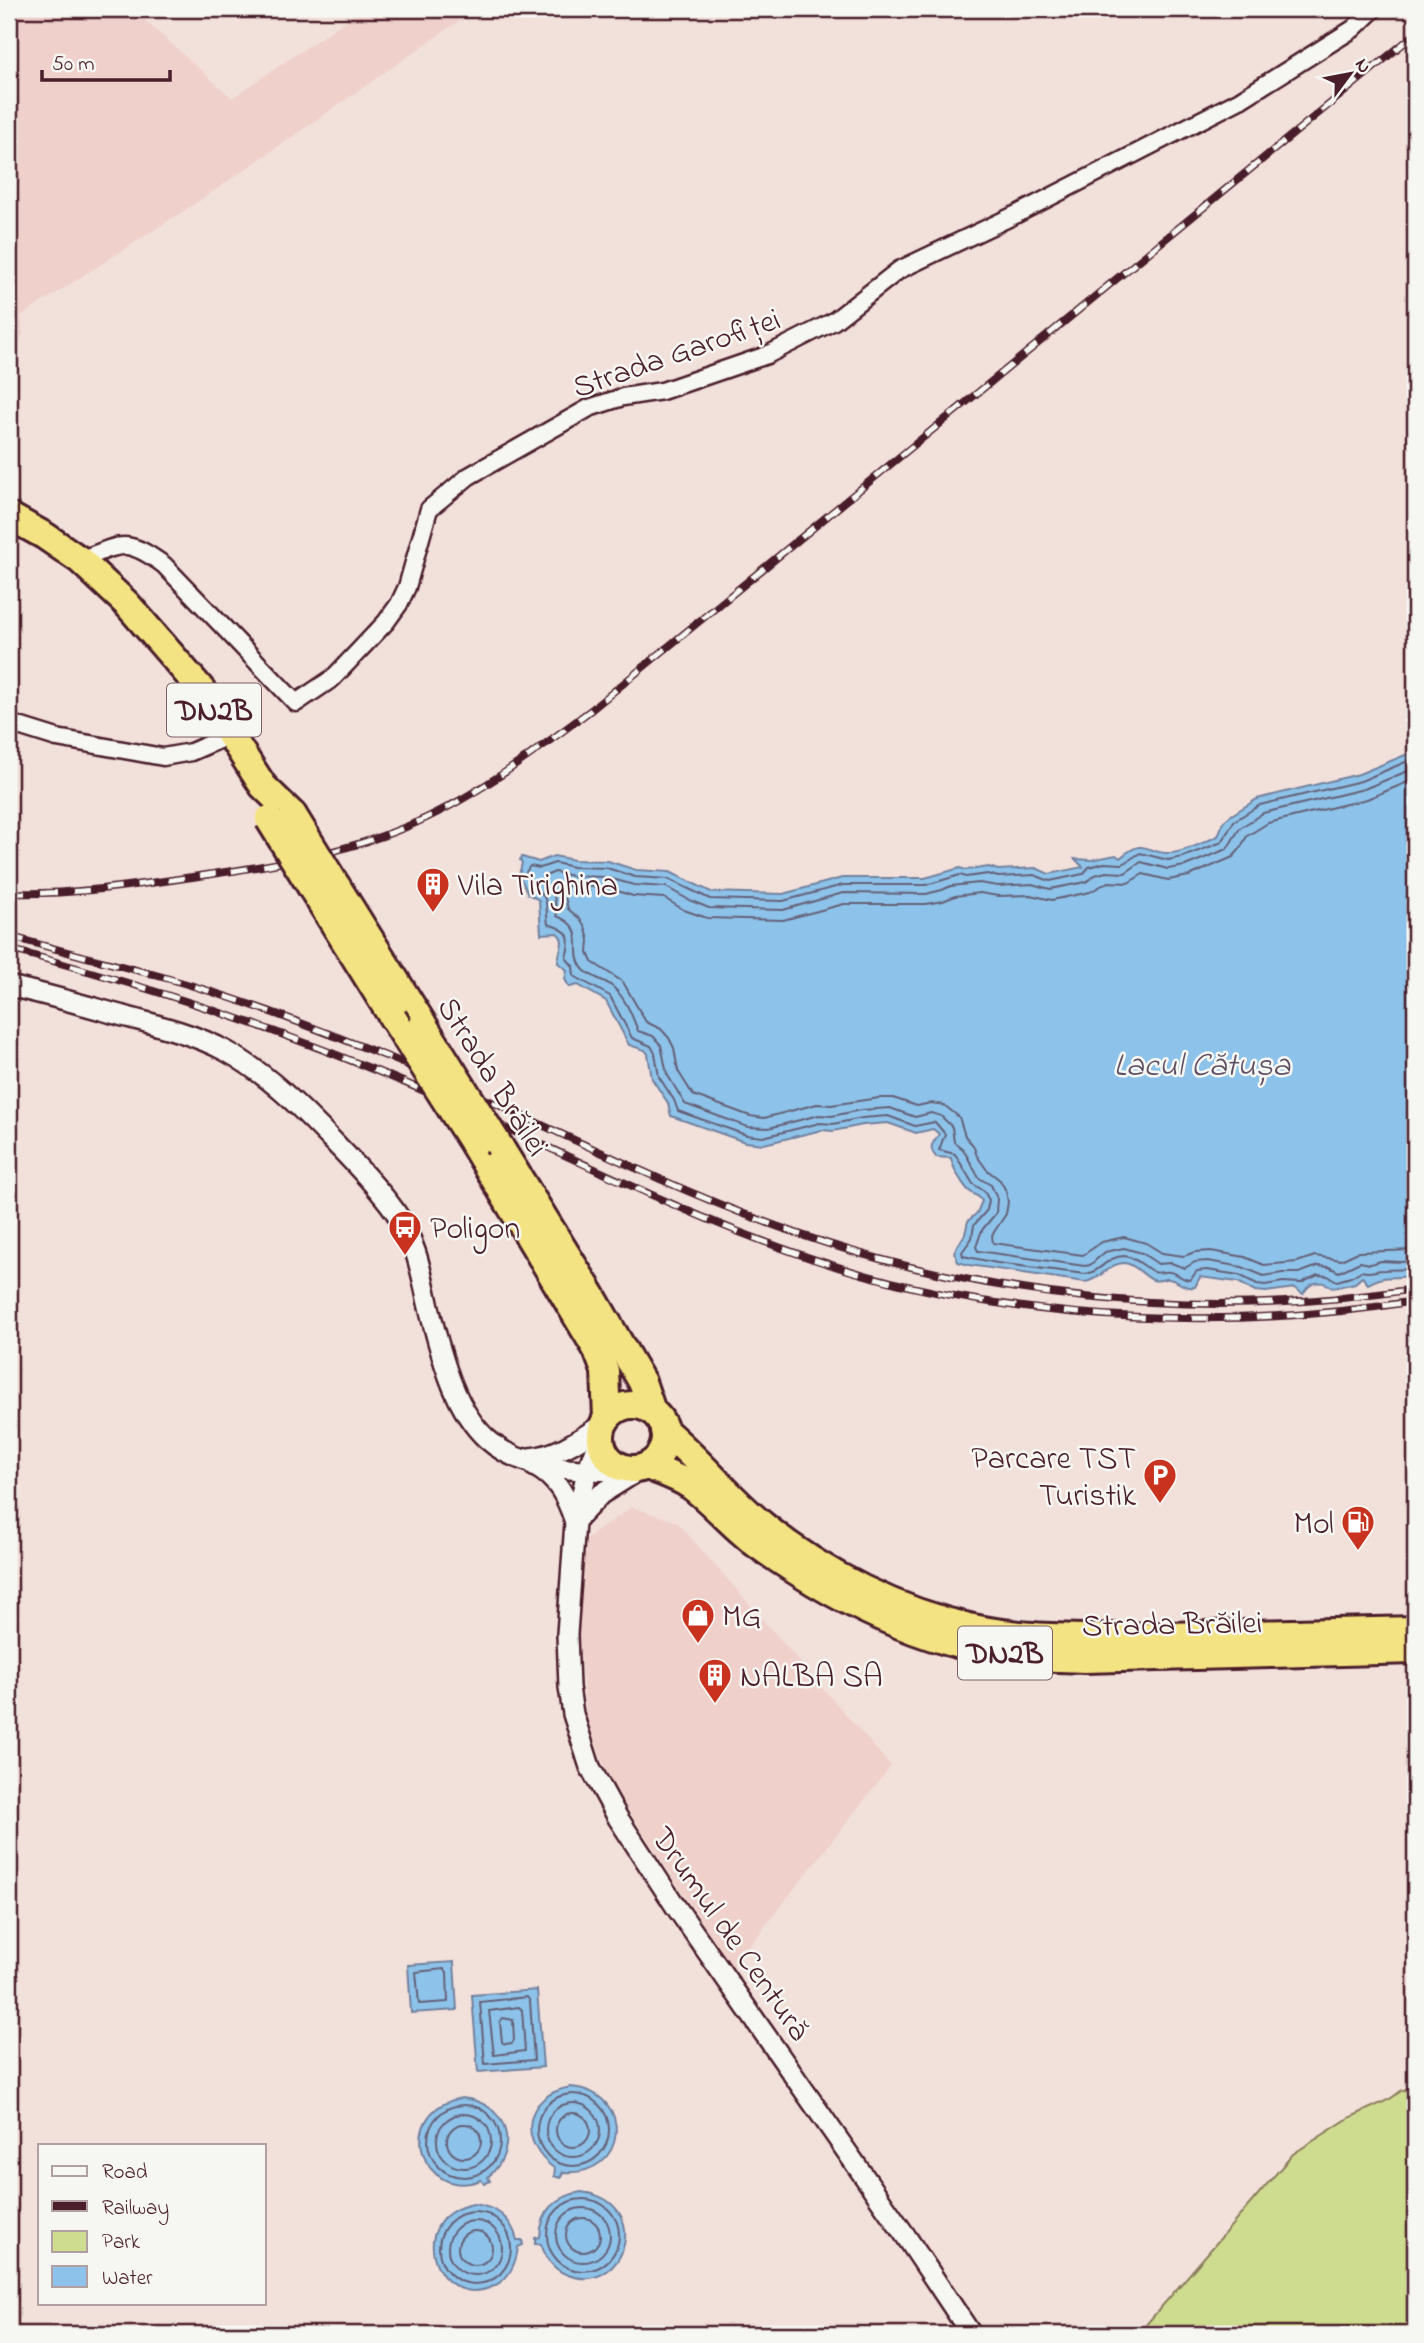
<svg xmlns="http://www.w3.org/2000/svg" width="1424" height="2343" viewBox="0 0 1424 2343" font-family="'Indie Flower',sans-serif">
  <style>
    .built { fill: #efd0cb }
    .green { fill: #cedc8f; stroke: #8c7e5d; stroke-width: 2 }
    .water { fill: #8dc3ea; stroke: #72819e; stroke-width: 2 }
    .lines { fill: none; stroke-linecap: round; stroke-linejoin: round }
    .shore { stroke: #656177; stroke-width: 2 }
    .minor-casing { stroke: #4a1f2b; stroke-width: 21 }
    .tertiary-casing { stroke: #4a1f2b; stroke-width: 24 }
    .trunk-casing { stroke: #4a1f2b; stroke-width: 32 }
    .minor { stroke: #f6f6f2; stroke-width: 16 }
    .tertiary { stroke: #f6f6f2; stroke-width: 19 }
    .trunk { stroke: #f4e382; stroke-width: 26 }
    .rail-casing { stroke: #4a1f2b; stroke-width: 8 }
    .rail { stroke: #f6f6f2; stroke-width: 5; stroke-dasharray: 16; stroke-linecap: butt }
    .trunk-bridge-casing { stroke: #4a1f2b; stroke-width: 32; stroke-linecap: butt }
    .trunk-bridge { stroke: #f4e382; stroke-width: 26 }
    .labels { text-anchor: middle; stroke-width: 5; stroke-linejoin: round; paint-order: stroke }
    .shield { fill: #f6f6f2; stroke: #7e6067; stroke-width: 2 }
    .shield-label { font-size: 30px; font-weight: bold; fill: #4a1f2b }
    .street-label { font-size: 32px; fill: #4a1f2b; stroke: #f6f6f2 }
    .poi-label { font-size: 32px; fill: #4a1f2b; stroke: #f6f6f2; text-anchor: start }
    .water-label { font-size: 33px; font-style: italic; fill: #5e5064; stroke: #f6f6f2 }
  </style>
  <rect width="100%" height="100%" fill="#f2e0db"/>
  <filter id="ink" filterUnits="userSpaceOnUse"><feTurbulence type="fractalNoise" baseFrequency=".0143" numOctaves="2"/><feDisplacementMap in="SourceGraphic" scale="14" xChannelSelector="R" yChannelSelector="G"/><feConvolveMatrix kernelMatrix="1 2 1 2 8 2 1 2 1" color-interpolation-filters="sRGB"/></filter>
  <g filter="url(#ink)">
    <!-- built -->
    <g class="built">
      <polygon points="9,9 144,9 140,16 232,98 363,9 476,9 211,193 21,316 23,334 9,361"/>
      <polygon points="632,1507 677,1522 891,1766 732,1968 612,1785 586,1719 578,1622 586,1539"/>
    </g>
    <!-- green -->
    <polygon class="green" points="1415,2086 1415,2334 1138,2334 1293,2154 1349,2118 1390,2099 1401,2091"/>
    <!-- water -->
    <g class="water">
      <path d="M 1415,751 L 1415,1275 C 1396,1280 1385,1273 1368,1284 L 1362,1277 L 1355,1283 L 1333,1288 C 1322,1279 1310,1281 1303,1294 L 1295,1288 L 1266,1292 L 1255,1291 L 1238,1282 L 1200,1277 L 1195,1287 C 1183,1289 1180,1281 1169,1279 C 1164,1278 1159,1282 1153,1280 C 1143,1276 1136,1264 1124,1263 C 1109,1263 1102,1279 1085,1282 L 969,1265 L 958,1262 L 954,1252 L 965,1234 L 968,1221 L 977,1213 L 982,1201 C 978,1194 973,1195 968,1190 C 961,1182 953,1168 951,1158 L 936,1157 C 928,1147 932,1144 939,1134 L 933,1129 L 916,1133 L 888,1123 L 863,1125 L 833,1131 L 822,1130 L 764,1144 L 745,1142 L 671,1116 L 668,1103 L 652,1079 L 648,1054 L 645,1050 L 629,1045 L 606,1001 L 578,985 L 569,987 L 565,979 L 567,970 L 558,963 C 557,952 568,942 557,933 L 541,934 L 539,900 L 528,894 L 519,875 L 522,863 L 520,860 L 522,857 L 539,862 L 554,856 L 574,860 L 608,861 L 636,870 L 670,872 L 711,892 L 783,894 L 842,878 L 925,878 L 960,868 L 966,870 L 989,867 L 998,870 L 1036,868 L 1049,874 L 1083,867 L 1075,859 L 1091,860 L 1116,855 L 1120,858 C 1147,835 1146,855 1171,853 C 1186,852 1204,842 1218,836 L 1224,821 L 1230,816 L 1257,799 L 1359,774 Z"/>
      <polygon points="454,1962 457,2010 411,2013 408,1965"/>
      <polygon points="537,1990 543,2067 478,2072 472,1995"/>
      <path d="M 571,2087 C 636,2093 628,2178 563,2172 L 560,2178 L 554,2176 L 555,2169 C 517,2142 523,2095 571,2087 Z"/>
      <path d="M 462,2098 C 506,2102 522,2147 488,2177 L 490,2181 L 484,2184 L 481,2180 C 420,2203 393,2110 462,2098 Z"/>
      <path d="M 581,2192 C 654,2200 627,2297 568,2275 C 553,2270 546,2258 541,2244 L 535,2244 L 535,2238 L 540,2237 C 541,2211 557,2196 581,2192 Z"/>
      <path d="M 473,2204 C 496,2207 511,2217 517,2240 L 522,2240 L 523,2245 L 518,2247 C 516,2264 510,2278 494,2286 C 437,2313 401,2218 473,2204 Z"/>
    </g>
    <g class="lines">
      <!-- shore -->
      <g class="shore">
        <path d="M 1415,758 L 1361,781 L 1260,805 L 1234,821 L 1222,842 L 1183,857 L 1168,860 L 1140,853 L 1123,864 L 1104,863 L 1089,867 L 1083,874 L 1050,881 L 1034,875 L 998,877 L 988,874 L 966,877 L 960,875 L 926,885 L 843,885 L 783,901 L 710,899 L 668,879 L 635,877 L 607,868 L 573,867 L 555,863 L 540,868 L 530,866 L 526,872 L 533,889 C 551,895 545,909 548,924 C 570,931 572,935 566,958 L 573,966 L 574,976 L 610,996 L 632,1038 L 651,1046 L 655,1053 L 659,1077 L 674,1100 L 678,1111 L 746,1135 L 763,1137 L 820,1123 L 833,1124 L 862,1118 L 888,1116 L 915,1126 L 935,1122 L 945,1134 L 939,1150 L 955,1154 L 973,1184 L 984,1191 L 989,1200 L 987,1210 L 974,1225 L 972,1238 L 962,1252 L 963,1256 L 997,1263 L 1085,1274 C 1100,1273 1107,1256 1124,1256 C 1136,1257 1144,1267 1154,1272 C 1159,1274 1164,1271 1170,1272 C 1178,1273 1182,1280 1190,1280 L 1197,1271 L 1207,1270 L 1239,1275 L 1257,1284 L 1265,1285 L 1283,1282 L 1301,1283 L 1318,1275 L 1328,1276 L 1337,1281 L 1351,1277 L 1361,1271 C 1372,1274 1373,1270 1384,1270 C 1395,1269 1404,1270 1415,1269"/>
        <path d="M 1415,768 L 1364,789 L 1263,813 L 1240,828 L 1227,849 L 1185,866 L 1168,869 L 1141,862 L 1125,873 L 1106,872 L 1095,875 L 1086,882 L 1050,889 L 1032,884 L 998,886 L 979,883 L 951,886 L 942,890 L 926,894 L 843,893 L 783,910 L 709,908 L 689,900 L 666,887 L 634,885 L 605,877 L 572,876 L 555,872 L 543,877 L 541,880 L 554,895 L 557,916 C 591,930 567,951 584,970 C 590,976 602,980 609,984 C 624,994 632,1015 638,1031 L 653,1036 L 661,1045 L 667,1074 L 685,1104 L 748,1127 L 769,1128 L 819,1115 L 832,1116 L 861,1110 L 890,1108 L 915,1117 L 931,1113 L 941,1116 L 952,1127 L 954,1142 L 963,1149 L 979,1178 L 991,1185 L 997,1198 L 996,1213 L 982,1230 L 976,1247 L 978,1251 L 1085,1266 L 1090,1265 L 1105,1252 L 1124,1248 L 1142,1253 L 1158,1264 L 1171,1263 L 1185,1268 L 1195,1262 L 1208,1261 L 1242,1267 L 1264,1276 L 1282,1273 L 1299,1273 L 1318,1266 L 1329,1267 L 1339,1272 L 1360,1262 L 1370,1264 L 1381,1261 L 1402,1262 L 1415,1260"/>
        <polyline points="1415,779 1367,799 1268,823 1247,836 1240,849 1233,857 1189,876 1168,880 1143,874 1128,883 1108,882 1090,892 1052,900 1030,895 998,896 980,893 955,896 943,901 926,904 844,904 783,920 707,918 684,910 664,898 633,896 604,887 566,886 563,889 568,909 579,918 585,926 589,940 588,953 592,962 623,982 646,1022 661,1029 669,1038 674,1048 678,1071 693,1095 750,1116 764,1118 817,1104 831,1105 879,1098 893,1098 917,1106 931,1103 944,1105 959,1117 965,1136 973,1145 977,1156 987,1170 1000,1180 1006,1191 1008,1202 1006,1214 992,1235 993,1243 1083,1255 1102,1242 1124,1237 1146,1243 1162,1253 1184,1256 1195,1252 1211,1251 1245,1257 1264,1265 1297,1262 1315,1256 1341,1260 1358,1252 1415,1250"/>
        <polygon points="444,1969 447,1972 448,2002 419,2004 416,1972"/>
        <polygon points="527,1997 530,2001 534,2060 485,2064 480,2002"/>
        <polygon points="519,2007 522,2010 525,2051 494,2055 489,2011"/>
        <polygon points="503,2018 513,2020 514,2040 512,2043 505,2044 502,2042 500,2022"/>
        <circle cx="573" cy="2130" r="36"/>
        <circle cx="573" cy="2130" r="27"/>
        <circle cx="464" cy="2141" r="36"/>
        <circle cx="573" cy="2130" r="17"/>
        <circle cx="464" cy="2141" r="27"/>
        <circle cx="464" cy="2141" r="17"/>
        <circle cx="583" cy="2235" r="36"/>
        <circle cx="583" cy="2235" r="27"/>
        <circle cx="475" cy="2248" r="36"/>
        <circle cx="583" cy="2235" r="17"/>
        <circle cx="475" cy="2248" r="27"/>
        <circle cx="475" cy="2248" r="17"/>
      </g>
      <defs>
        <g id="minor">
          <path d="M 80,560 C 122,544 125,537 164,565 L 296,703 L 333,678 L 386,622 L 399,604 L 407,587 L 429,509 L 469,476 L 589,408 L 623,397 L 662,391 L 767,355 L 834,321 L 899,270 L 1017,214 L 1240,100 L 1353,29 L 1374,9"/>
          <polyline points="9,723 57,738 163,757 191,752 230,735"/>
        </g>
        <g id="tertiary">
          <path d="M 9,986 C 45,994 80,1004 116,1014 C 153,1024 192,1033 226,1051 C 268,1074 302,1109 335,1143 C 355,1164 377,1186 394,1210 C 415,1238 421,1270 428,1303 C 460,1437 486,1476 630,1470"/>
          <polyline points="600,1434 587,1472 575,1522 567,1634 569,1687 573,1714 590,1767 618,1818 676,1907 905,2235 971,2334"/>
          <path d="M 529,1458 C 557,1456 580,1439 603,1424"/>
          <path d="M 534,1466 C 558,1478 567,1498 575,1522"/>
          <polyline points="578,1518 601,1494 636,1472"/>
        </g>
        <g id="trunk">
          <polyline points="9,516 45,536 80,560 127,604 200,688 263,786 293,815"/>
          <polyline points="336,885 423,1024"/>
          <polyline points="313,890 393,1018"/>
          <polyline points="474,1145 597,1350 605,1371 607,1418"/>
          <polyline points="500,1147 591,1294 642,1382 652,1411"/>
          <circle cx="633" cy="1437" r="32"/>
          <path d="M 664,1430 C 700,1460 728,1497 764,1526 C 823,1574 899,1612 973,1628 C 1009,1636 1047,1637 1084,1638 L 1415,1630"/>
          <path d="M 647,1466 C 662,1472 678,1477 691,1486 C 715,1504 734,1528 759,1546 C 839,1603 931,1649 1031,1657 C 1048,1658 1066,1658 1084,1659 L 1415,1650"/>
        </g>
      </defs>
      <!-- minor casing -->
      <use href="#minor" class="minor-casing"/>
      <!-- tertiary casing -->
      <use href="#tertiary" class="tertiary-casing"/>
      <!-- trunk casing -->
      <use href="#trunk" class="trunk-casing"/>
      <!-- minor -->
      <use href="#minor" class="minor"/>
      <!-- tertiary -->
      <use href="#tertiary" class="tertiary"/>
      <!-- trunk -->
      <use href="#trunk" class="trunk"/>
      <defs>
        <g id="rail">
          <path d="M 9,893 C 66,895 122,887 178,879 C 256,868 333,857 406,827 C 474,799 533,753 591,710 L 1415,34"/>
          <path d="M 9,936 C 61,951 114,964 166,978 C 234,997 302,1023 368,1049 C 504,1102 632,1173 768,1223 C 974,1300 1198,1322 1415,1289"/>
          <path d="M 9,949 C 147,986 283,1030 415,1087 C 564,1151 708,1231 865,1275 C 1035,1323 1241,1330 1415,1301"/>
        </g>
      </defs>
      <!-- rail casing -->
      <use href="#rail" class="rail-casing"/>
      <!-- rail -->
      <use href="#rail" class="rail"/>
      <defs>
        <g id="trunk-bridge">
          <polyline points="293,815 336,885"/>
          <polyline points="269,819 313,890"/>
          <polyline points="393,1018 474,1145"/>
          <polyline points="423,1024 500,1147"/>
        </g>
      </defs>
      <!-- trunk-bridge casing -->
      <use href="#trunk-bridge" class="trunk-bridge-casing"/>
      <!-- trunk-bridge -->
      <use href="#trunk-bridge" class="trunk-bridge"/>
    </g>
  </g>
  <!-- icons -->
  <defs>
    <symbol id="building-pin" viewBox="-11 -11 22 30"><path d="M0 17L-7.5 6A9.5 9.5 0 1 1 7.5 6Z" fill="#c8321e" stroke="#f6f6f2"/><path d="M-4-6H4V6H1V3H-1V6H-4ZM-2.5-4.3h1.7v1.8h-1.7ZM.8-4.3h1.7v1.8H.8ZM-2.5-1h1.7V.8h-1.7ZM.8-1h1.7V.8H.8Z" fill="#fff"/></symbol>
    <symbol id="bus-pin" viewBox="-11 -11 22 30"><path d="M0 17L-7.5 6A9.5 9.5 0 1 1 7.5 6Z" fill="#c8321e" stroke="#f6f6f2"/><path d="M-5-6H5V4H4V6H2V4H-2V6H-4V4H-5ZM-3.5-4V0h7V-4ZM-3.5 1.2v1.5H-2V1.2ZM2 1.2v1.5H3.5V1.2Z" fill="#fff"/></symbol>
    <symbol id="parking-pin" viewBox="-11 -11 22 30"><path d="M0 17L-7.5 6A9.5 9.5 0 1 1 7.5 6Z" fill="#c8321e" stroke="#f6f6f2"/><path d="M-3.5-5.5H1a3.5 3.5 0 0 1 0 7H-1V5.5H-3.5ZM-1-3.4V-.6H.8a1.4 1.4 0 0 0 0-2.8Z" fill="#fff"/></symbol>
    <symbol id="fuel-pin" viewBox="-11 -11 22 30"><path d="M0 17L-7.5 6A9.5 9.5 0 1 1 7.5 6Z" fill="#c8321e" stroke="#f6f6f2"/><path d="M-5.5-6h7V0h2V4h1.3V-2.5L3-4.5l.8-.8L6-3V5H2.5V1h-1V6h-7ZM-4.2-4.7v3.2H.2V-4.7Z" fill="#fff"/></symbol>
    <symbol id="shop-pin" viewBox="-11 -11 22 30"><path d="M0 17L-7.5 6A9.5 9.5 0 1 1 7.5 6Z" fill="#c8321e" stroke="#f6f6f2"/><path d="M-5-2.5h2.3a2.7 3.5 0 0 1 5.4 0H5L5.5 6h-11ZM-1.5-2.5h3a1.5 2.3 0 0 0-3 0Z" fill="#fff"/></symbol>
  </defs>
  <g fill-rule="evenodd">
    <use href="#building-pin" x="414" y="865" width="38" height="52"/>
    <use href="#bus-pin" x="386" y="1208" width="38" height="52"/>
    <use href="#parking-pin" x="1141" y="1456" width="38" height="52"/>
    <use href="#fuel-pin" x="1339" y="1503" width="38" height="52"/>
    <use href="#shop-pin" x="679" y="1596" width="38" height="52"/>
    <use href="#building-pin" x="696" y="1656" width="38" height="52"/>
  </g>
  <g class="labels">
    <!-- shield labels -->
    <g class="shield">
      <rect x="167" y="683.5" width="94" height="53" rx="5"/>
      <rect x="958" y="1626.5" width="94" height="53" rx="5"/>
    </g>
    <g class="shield-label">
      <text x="214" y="720">DN2B</text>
      <text x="1005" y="1663">DN2B</text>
    </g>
    <!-- street labels -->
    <g class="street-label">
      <text transform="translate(676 352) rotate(-19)" y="11">Strada Garofiței</text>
      <text transform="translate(494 1076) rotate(58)" y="11">Strada Brăilei</text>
      <text transform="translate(1172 1623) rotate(-1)" y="11">Strada Brăilei</text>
      <text transform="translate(732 1933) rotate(55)" y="11">Drumul de Centură</text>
    </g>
    <!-- poi labels -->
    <g class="poi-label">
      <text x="458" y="895">Vila Tirighina</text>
      <text x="430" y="1238">Poligon</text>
      <text x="1136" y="1468" text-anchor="end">Parcare TST<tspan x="1136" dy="37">Turistik</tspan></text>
      <text x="1334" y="1533" text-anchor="end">Mol</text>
      <text x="722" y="1626">MG</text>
      <text x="740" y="1686">NALBA SA</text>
    </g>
    <!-- water labels -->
    <g class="water-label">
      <text x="1202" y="1075">Lacul Cătușa</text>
    </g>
  </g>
  <!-- margin -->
  <rect width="1424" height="2343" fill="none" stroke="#f6f6f2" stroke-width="35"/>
  <rect x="18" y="18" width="1389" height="2308" fill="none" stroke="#4a1f2b" stroke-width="2.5" filter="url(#ink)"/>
  <!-- legend -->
  <rect x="38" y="2144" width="228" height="161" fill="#f6f6f2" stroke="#b1a0a2" stroke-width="2"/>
  <rect x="52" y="2166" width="35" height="10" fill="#f6f6f2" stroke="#b1a0a2" stroke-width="2"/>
  <text x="102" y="2178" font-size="21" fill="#4a1f2b">Road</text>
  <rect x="52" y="2201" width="35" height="10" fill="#4a1f2b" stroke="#b1a0a2" stroke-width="2"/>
  <text x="102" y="2214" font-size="21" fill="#4a1f2b">Railway</text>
  <rect x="52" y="2231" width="35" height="21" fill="#cedc8f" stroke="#b1a0a2" stroke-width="2"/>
  <text x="102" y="2248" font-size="21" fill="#4a1f2b">Park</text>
  <rect x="52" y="2266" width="35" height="21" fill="#8dc3ea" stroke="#b1a0a2" stroke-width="2"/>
  <text x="102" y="2284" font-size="21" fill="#4a1f2b">Water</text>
  <!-- north arrow -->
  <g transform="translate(1350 74) rotate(58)" stroke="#f6f6f2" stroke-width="5" paint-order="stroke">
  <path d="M0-5L12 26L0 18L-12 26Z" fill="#4a1f2b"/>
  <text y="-10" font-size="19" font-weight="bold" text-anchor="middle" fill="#4a1f2b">N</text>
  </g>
  <!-- scale -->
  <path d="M42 70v10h128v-10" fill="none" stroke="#4a1f2b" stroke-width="3.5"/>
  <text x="52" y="70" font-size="21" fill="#4a1f2b" stroke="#f6f6f2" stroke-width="5" paint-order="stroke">50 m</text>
</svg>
